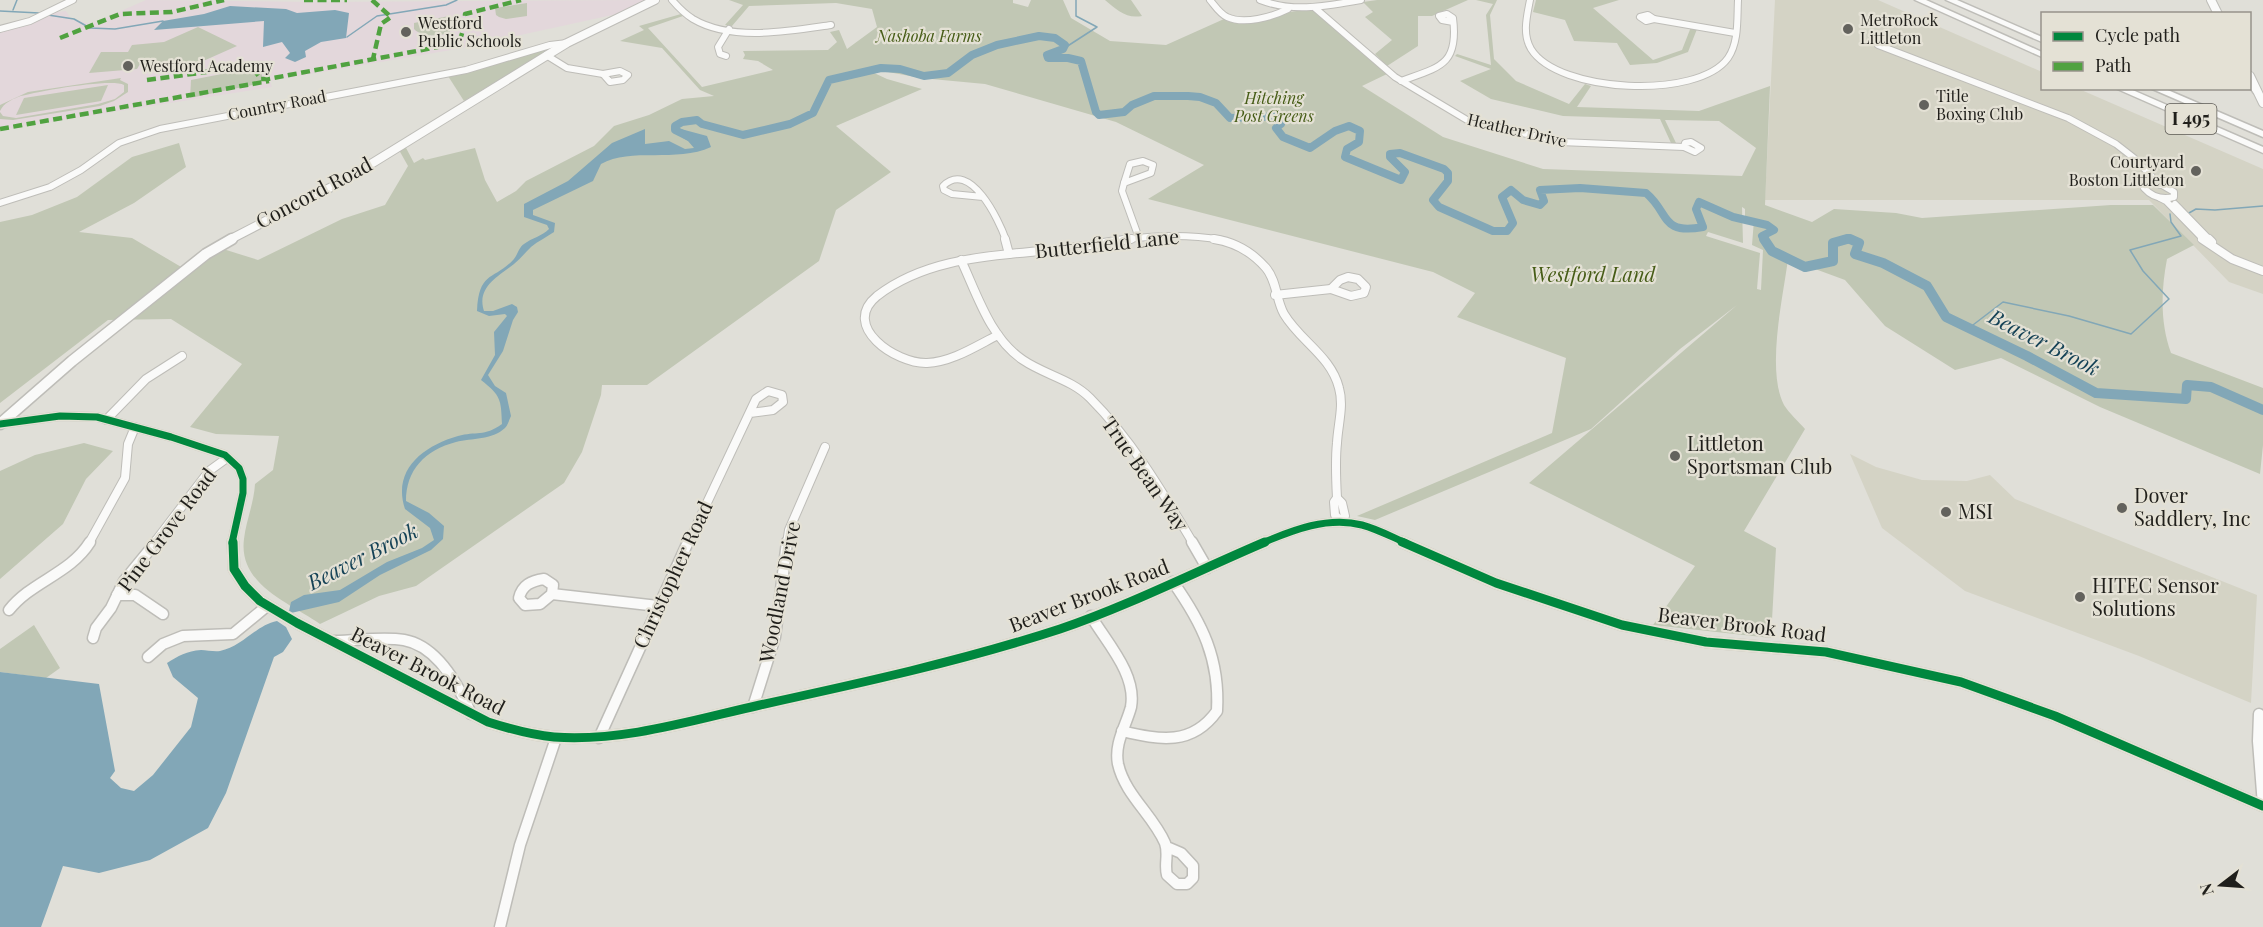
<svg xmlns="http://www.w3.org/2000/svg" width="2263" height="927" viewBox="0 0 2263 927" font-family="'Playfair Display',serif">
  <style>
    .built { fill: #d4d3c5 }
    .education { fill: #e3d7db }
    .green { fill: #c1c7b4; fill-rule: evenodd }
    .water { fill: #82a7b7 }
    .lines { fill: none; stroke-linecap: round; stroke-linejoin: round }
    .stream { stroke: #82a7b7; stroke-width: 1.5 }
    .river-far1 { stroke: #82a7b7; stroke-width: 8 }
    .river { stroke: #82a7b7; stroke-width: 10 }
    .minor-far2-casing { stroke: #bebdb8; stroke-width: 8 }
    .minor-far1-casing { stroke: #bebdb8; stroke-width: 10 }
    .minor-casing { stroke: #bebdb8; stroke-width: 13 }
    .major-far1-casing { stroke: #bebdb8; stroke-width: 10 }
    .major-casing { stroke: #bebdb8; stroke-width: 13 }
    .highway-casing { stroke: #bebdb8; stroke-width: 3 }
    .minor-far2 { stroke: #fafaf9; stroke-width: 6 }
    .minor-far1 { stroke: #fafaf9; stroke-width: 8 }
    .minor { stroke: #fafaf9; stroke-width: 10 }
    .major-far1 { stroke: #fafaf9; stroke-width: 8 }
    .major { stroke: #fafaf9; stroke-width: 10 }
    .highway { fill: #fafaf9; fill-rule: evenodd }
    .quiet { stroke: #50a240; stroke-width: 4.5; stroke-dasharray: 9 4.5; stroke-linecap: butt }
    .cycleway-far1-casing { stroke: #e4e1d5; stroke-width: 10 }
    .cycleway-casing { stroke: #e4e1d5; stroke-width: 13 }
    .cycleway-far1 { stroke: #00873e; stroke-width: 7 }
    .cycleway { stroke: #00873e; stroke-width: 9 }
    .poi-dot { fill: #63625d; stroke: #e4e1d5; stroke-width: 2 }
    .labels { text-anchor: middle; stroke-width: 4.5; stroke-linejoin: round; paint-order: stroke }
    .far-poi-label { font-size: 16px; fill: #201f1b; stroke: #e4e1d5; text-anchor: start }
    .far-park-label { font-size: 16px; font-style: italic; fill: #465c16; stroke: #e4e1d5 }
    .far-street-label { font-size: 16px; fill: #201f1b; stroke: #e4e1d5 }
    .shield { fill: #e4e1d5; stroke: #5b5953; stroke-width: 1.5 }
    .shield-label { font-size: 18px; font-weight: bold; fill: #201f1b }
    .street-label { font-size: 20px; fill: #201f1b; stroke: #e4e1d5 }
    .park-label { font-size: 20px; font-style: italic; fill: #465c16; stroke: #e4e1d5 }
    .poi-label { font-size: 20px; fill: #201f1b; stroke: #e4e1d5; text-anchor: start }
    .water-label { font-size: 21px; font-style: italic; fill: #154256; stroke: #e4e1d5 }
  </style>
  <rect width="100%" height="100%" fill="#e0dfd8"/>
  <!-- built -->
  <g class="built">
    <polygon points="1775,0 1878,0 2042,72 2042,88 2079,89 2263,169 2263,294 2229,282 2149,200 1765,200"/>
    <polygon points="1850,454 1876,467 1922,480 1967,481 1990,475 2015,499 2257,595 2251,703 2139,656 1965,591 1882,528"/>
  </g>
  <!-- education -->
  <polygon class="education" points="146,0 319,2 649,0 617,14 457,49 270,81 272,87 0,130 0,30 50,13 66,11 71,19 91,24"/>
  <!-- green -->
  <g class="green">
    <path d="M 729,0 L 1013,0 L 1013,3 L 1028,7 L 1031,0 L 1063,0 L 1071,18 L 1110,41 L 1166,45 L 1224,19 L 1229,22 L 1309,9 L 1314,10 L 1387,74 L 1362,86 L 1443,137 L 1543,169 L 1742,176 L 1756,148 L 1719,121 L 1665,120 L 1676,143 L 1671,143 L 1660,119 L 1563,116 L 1491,99 L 1460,81 L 1491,69 L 1455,56 L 1457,54 L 1491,65 L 1486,15 L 1493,4 L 1476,0 L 1497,0 L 1490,15 L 1494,59 L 1516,81 L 1569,104 L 1585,84 L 1591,86 L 1577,107 L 1699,111 L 1770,86 L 1765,205 L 1812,222 L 1834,209 L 1896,213 L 1922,218 L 2111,205 L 2153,205 L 2194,245 L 2167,259 C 2161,290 2160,323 2171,353 L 2263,388 L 2263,445 L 2260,474 L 2100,407 L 2001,358 L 1955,370 L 1885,326 L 1845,280 L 1788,259 C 1783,298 1766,370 1784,405 C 1789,413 1799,422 1805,429 L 1744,531 L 1776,548 L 1771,638 L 1653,625 L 1695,566 L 1529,483 L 1737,305 L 1680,349 L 1591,429 L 1375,520 L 1357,516 L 1552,433 L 1566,358 L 1457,317 L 1475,293 L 1433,272 L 1148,199 L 1204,165 L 1116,122 L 985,84 L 921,78 L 877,70 L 872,72 L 887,79 L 922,89 L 836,126 L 891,172 L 836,210 L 819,261 L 647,385 L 602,385 L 601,395 L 582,452 L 564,483 L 416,586 L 379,596 L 320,624 C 290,603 238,585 244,539 C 246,521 254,503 255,484 L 273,470 L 279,436 L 216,434 L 190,427 L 242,364 L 171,319 L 108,320 L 0,403 L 0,222 L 32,215 L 77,197 L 132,157 L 179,143 L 186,167 L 134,203 L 79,232 L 132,238 L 188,271 L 220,248 L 258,260 L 342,219 L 385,205 L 408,166 L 399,150 L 405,146 L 414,163 L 423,158 L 425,160 L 475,148 L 485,180 L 497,202 L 516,191 L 526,181 L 594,146 L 614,126 L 649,115 L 682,99 L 714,96 L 700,90 L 662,48 L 620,41 L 644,30 L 639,26 L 681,14 L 683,16 L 648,28 L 702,87 L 773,70 L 758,61 L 743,59 L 745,55 L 743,51 L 828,50 L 837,42 L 830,32 L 839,30 L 847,49 L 877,27 L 872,9 L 836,3 L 749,6 L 732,26 L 725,25 L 743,5 ZM 1742,207 L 1745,209 L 1745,218 L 1754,220 L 1752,245 L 1763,250 L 1761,290 L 1757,289 L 1760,253 L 1706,236 L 1708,232 L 1743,243 Z"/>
    <path d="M 1105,0 L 1131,0 L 1142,16 C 1126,19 1117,10 1105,0 Z"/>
    <polygon points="1377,0 1468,0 1432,16 1418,16 1418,46 1387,66 1375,54 1392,40 1365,17 1373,12 1363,2"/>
    <polygon points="1536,0 1619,0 1593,8 1653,60 1682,50 1691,27 1697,29 1688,52 1657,63 1630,65 1617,43 1574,41 1565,20 1533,12"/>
    <polygon points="527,3 527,16 506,19 499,17 496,15 495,8"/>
    <path d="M 449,16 L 450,33 C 437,36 423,38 414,29 L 414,23 Z"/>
    <polygon points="198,27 237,46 174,74 160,71 152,63 140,64 137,69 89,73 101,52 128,52 132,45 164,42"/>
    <polygon points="549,46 552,48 464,101 448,76"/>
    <polygon points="262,66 262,83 190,98 191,80"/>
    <path d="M 121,78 L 120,80 L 128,84 L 128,92 L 114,101 L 100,106 L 13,120 L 0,119 L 0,112 L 3,116 L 16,118 L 98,104 L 115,99 L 124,92 L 124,85 C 111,78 34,92 18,97 C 11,100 4,103 0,111 L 0,105 L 28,92 Z"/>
    <polygon points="108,85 101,101 16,115 24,98"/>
    <polygon points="84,443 113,451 86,479 63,524 0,579 0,471 35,455"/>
    <polygon points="34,625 60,668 46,678 0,672 0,649"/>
  </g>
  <!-- water -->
  <g class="water">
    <polygon points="230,6 286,9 297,13 335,10 349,13 346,38 321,42 305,51 306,57 295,62 285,58 290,53 282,42 263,47 264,21 154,30 163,21 204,14"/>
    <path d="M 645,129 L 645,144 L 669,141 L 685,149 L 694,148 L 688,141 L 675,133 L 681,129 L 707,136 L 711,147 C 676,163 631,147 601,164 L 593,181 L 533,210 L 533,215 L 555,223 L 554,232 C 547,237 538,241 531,247 C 525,253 520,259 514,264 C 499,276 476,287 484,311 L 493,311 L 512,304 L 517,307 L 518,312 L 513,320 L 503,351 L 488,375 L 495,386 L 506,393 L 511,416 C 509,420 508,425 505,428 C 492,440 472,438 456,442 C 425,450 406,470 406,501 L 429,513 L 444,526 L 443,539 L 431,550 L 380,575 L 339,602 L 291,613 L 289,611 L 291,602 L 304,595 L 340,590 L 387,562 L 422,548 L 434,540 L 430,528 L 405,509 C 392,470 423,446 458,436 C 476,431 484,437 502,424 C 501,399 501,396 481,380 L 495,355 L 494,332 L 507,316 L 505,314 L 489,316 L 477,311 C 479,270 494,281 514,259 C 518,254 519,247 524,244 C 532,238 542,236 549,229 L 547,225 L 524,217 L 524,204 L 568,181 L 612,143 Z"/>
    <path d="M 277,621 L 286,627 L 292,639 L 283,652 L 274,657 L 226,793 L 208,828 L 150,860 L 99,873 L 63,866 L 41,927 L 0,927 L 0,672 L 99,684 L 115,771 L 110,778 L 121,788 L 134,791 L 153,775 L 191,727 L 198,698 L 173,677 L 167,663 C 178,656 187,651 201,650 C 207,650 214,652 220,651 C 242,647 256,625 277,621 Z"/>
  </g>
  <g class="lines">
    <!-- stream -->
    <g class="stream">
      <polyline points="13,10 17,0"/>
      <polyline points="0,11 39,13"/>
      <polyline points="48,15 74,19 90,28 115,29 163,21"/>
      <polyline points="347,37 377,16 446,5 457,0"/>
      <polyline points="1063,49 1097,27 1076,16 1076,0"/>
      <polyline points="2189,213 2196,209 2215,210 2263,206"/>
      <polyline points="1969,328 2003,302 2069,316 2131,334 2169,299 2143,271 2130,250 2181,236 2171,222 2170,214"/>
    </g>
    <!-- river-far1 -->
    <g class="river-far1">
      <path d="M 689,137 L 675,130 L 675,126 L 682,122 L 697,120 L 702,124 L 743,135 L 790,124 L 813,113 L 829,80 L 881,68 L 900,69 L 924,76 L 948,73 L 972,55 L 997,45 L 1039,36 L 1055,38 L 1065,45 L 1063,49 L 1047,55 L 1048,58 L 1068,58 L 1081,61 L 1096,112 L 1099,115 L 1124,112 L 1132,105 L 1154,96 L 1188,96 L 1200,97 L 1216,103 L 1230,118 L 1283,116 L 1281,124 L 1276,128 L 1283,137 L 1310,148 L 1335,131 L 1349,126 L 1360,131 L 1359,142 L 1347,149 L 1345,157 L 1401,180 L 1405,172 L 1390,157 L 1390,154 L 1400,153 L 1444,169 L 1448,173 L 1448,181 L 1433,200 L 1439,207 L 1493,231 L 1507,231 L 1513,223 L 1502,197 L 1511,190 L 1523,200 L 1540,205 L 1544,201 L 1540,190 L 1580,188 L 1646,193 C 1670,213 1660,235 1703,227 L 1696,209 L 1699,202 L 1733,217 L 1767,225 L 1774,230 L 1762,236 L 1765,240"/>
      <polyline points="1842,240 1849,238 1853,240"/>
    </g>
    <!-- river -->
    <g class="river">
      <polyline points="1764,239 1772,251 1805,267 1833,261 1833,243 1847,239"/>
      <polyline points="1850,239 1859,243 1855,254 1883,263 1927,286 1946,317 2027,356 2096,393 2186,399 2187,385 2211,387 2263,410"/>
    </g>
    <defs>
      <g id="minor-far2">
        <path d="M 672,0 C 678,7 685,14 693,19 C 732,42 789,31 831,25"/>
        <path d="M 1210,0 C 1215,6 1220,14 1227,17 C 1244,25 1272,17 1288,9"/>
        <path d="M 1260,0 C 1294,13 1326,6 1361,0"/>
        <path d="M 1530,0 C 1527,16 1522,34 1531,49 C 1558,93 1698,100 1728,58 C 1739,42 1737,19 1738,0"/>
        <polyline points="1315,8 1395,77 1467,120 1560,142 1684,147"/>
        <polygon points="1648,15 1654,19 1646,21 1640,17"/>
        <polyline points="1654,19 1735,33"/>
        <polyline points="0,29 30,21 73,0"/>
        <polyline points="1878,45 2068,118 2116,144 2134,158 2159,184"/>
        <polyline points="546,55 567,68 603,74"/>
        <polyline points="726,56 720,54 718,47 729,29"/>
        <polygon points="620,71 628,75 623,80 610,82 603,74"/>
        <path d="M 1401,81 C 1440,67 1459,65 1453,18 L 1447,14 L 1439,16 L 1442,20 L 1453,22"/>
        <polygon points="1691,142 1701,148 1695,152 1684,147 1685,143"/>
        <polygon points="1143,161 1153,165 1151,173 1124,183 1130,164"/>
        <polyline points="1124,183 1122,191 1139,238"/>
        <path d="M 2149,183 L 2162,185 L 2174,192 L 2174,197 C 2162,200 2152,197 2144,188 Z"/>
        <path d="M 983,197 L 952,194 L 944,190 L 943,186 C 970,159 999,220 1006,240"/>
        <polyline points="2160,198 2166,201 2204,240"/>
        <polyline points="0,203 50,187 81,170 119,143 160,129 466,70 550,45 567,43"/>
        <polyline points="2175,204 2210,240"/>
        <path d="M 1121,240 C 1155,235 1188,234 1222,240"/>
      </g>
      <g id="minor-far1">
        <polyline points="1005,239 1009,254"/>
        <path d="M 1214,239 C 1234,242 1252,252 1266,268 C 1277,281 1276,300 1284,314 C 1300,341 1331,356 1339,388 C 1344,406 1338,424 1337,443 C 1335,461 1336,479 1337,498"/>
        <polyline points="2202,239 2232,259 2263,271"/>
        <polyline points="2209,239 2212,242"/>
        <path d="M 961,260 C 977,294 990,338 1023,360 C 1045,375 1071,379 1090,398 C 1132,440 1163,493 1193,543"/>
        <polygon points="1348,277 1358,279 1366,287 1364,293 1351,296 1331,289 1340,280"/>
        <polyline points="1275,295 1331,289"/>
        <path d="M 998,335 C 976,346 952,362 927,363 C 896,364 840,326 877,296 C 929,256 997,256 1059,249 C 1083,247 1107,242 1131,239"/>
        <polyline points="106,420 146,379 182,356"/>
        <polyline points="0,424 60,416 97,417 171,437 225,455 239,468 243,479 243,493 232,543"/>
        <polygon points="1337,498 1342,503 1345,516 1341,521 1335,515 1334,502"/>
        <polyline points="89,543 125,478 128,444 135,427"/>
        <polyline points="154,543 209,471 227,458"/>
        <polyline points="688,543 756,399 768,391 782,395 783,402 773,410 750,413"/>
        <polyline points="787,543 789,530 825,447"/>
        <path d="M 1262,543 C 1293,530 1328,516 1362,525 C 1377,529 1392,537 1406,543"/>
      </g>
      <g id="minor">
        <path d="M 233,542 L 234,569 L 245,586 L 260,601 L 297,623 L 488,722 C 510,729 531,735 554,737 C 624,742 693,720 760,705 C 861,683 962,661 1060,629 C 1130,605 1197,571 1265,542"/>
        <polyline points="1192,542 1207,568"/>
        <polyline points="1402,542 1496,583 1622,625 1706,642 1826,652 1961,682 2055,716 2263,806"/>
        <path d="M 544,579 L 553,585 L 552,594 L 540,604 L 525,605 L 519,598 C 522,585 531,581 544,579 Z"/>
        <polyline points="552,594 658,606"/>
        <polyline points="117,595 135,595 163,614"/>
        <path d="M 9,610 C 32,581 70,574 90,542"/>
        <path d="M 1091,616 C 1106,642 1137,674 1131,707 C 1126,726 1114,743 1118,764 C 1125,795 1153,815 1165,843 C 1169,854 1164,865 1167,875 L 1177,884 L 1187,884 L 1193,878 L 1193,866 L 1181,853 L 1167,847"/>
        <polyline points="93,638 96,628 111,608 124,581 156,542"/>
        <path d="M 334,641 C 357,641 382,636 404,640 C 438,646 459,686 471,714"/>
        <polyline points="148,657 163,644 183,636 233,634 267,606"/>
        <polyline points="753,707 775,637 787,542"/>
        <polyline points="2259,714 2258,741 2263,805"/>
        <path d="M 1122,731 C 1160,740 1192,746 1217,711 C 1220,659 1202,623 1173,582"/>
        <polyline points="599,738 688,542"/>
        <polyline points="500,927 520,845 556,738"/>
      </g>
      <g id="major-far1">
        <polyline points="2211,0 2218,14"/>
        <polyline points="2250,76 2263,103"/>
        <polyline points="229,240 345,180 567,43 655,0"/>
      </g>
      <polyline id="major" points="0,424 72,361 206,254 232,239"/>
      <g id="highway">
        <polygon points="1915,0 1926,0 2042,52 2042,57"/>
        <polygon points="1946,0 1957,0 2042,37 2042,42"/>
        <polygon points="2250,80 2260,89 2260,93 2254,93 2250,88"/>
        <polygon points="2115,88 2128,88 2263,147 2263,153"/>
        <polygon points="2150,88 2163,88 2263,131 2263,137"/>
      </g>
    </defs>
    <!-- minor-far2 casing -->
    <use href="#minor-far2" class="minor-far2-casing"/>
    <!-- minor-far1 casing -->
    <use href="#minor-far1" class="minor-far1-casing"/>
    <!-- minor casing -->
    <use href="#minor" class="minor-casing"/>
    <!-- major-far1 casing -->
    <use href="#major-far1" class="major-far1-casing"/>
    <!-- major casing -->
    <use href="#major" class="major-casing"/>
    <!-- highway casing -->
    <use href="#highway" class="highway-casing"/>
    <!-- minor-far2 -->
    <use href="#minor-far2" class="minor-far2"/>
    <!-- minor-far1 -->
    <use href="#minor-far1" class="minor-far1"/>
    <!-- minor -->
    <use href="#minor" class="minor"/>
    <!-- major-far1 -->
    <use href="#major-far1" class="major-far1"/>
    <!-- major -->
    <use href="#major" class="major"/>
    <!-- highway -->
    <use href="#highway" class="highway"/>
    <!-- quiet -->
    <g class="quiet">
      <polyline points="304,0 347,0"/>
      <polyline points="372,0 391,17 381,24 373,59"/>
      <polyline points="60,38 120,14 172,12 224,0"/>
      <polyline points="147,80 251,66 261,79 268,79 459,43 465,24 465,14 521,0"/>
      <polyline points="0,129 269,81"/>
    </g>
    <defs>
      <g id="cycleway-far1">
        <polyline points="0,424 60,416 97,417 171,437 225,455 239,468 243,479 243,493 232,543"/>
        <path d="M 1262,543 C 1293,530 1328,516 1362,525 C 1377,529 1392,537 1406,543"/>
      </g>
      <g id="cycleway">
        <path d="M 233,542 L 234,569 L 245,586 L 260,601 L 297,623 L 488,722 C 510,729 531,735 554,737 C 624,742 693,720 760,705 C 861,683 962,661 1060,629 C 1130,605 1197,571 1265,542"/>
        <polyline points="1402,542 1496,583 1622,625 1706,642 1826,652 1961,682 2055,716 2263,806"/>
      </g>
    </defs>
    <!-- cycleway-far1 casing -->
    <use href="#cycleway-far1" class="cycleway-far1-casing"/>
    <!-- cycleway casing -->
    <use href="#cycleway" class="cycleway-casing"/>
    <!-- cycleway-far1 -->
    <use href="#cycleway-far1" class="cycleway-far1"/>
    <!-- cycleway -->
    <use href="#cycleway" class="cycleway"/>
  </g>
  <!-- markers -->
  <g class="poi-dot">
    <circle cx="1848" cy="29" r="6"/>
    <circle cx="406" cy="32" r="6"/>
    <circle cx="128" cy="66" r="6"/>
    <circle cx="1924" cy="105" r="6"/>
    <circle cx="2196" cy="171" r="6"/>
    <circle cx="1675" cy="456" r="6"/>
    <circle cx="2122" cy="508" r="6"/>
    <circle cx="1946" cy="512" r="6"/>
    <circle cx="2080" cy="597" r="6"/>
  </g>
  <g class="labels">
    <!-- far-poi labels -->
    <g class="far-poi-label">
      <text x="1860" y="26">MetroRock<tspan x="1860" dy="18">Littleton</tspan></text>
      <text x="418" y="29">Westford<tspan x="418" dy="18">Public Schools</tspan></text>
      <text x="140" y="72">Westford Academy</text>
      <text x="1936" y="102">Title<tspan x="1936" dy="18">Boxing Club</tspan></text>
      <text x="2184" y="168" text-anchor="end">Courtyard<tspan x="2184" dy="18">Boston Littleton</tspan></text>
    </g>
    <!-- far-park labels -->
    <g class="far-park-label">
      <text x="929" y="42">Nashoba Farms</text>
      <text x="1274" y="104">Hitching<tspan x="1274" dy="18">Post Greens</tspan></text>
    </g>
    <!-- far-street labels -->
    <g class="far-street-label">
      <text transform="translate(277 105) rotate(-11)" y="6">Country Road</text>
      <text transform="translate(1517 130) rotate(13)" y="6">Heather Drive</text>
    </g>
    <!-- shield labels -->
    <rect class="shield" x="2165.5" y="104" width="51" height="30" rx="4.5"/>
    <g class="shield-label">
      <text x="2191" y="125">I 495</text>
    </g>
    <!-- street labels -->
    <g class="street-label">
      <text transform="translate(314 193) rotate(-28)" y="7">Concord Road</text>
      <text transform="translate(1107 244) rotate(-6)" y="7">Butterfield Lane</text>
      <text transform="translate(1145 474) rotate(55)" y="7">True Bean Way</text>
      <text transform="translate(167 530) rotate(-53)" y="7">Pine Grove Road</text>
      <text transform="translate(673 575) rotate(-65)" y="7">Christopher Road</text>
      <text transform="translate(780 592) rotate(-79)" y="7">Woodland Drive</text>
      <text transform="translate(1089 596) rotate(-21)" y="7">Beaver Brook Road</text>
      <text transform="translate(1742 625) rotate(7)" y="7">Beaver Brook Road</text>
      <text transform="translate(428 671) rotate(27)" y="7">Beaver Brook Road</text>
    </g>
    <!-- park labels -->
    <g class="park-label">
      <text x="1593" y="282">Westford Land</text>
    </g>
    <!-- poi labels -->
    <g class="poi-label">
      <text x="1687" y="451">Littleton<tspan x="1687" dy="23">Sportsman Club</tspan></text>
      <text x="2134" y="503">Dover<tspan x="2134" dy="23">Saddlery, Inc</tspan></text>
      <text x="1958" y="519">MSI</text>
      <text x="2092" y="593">HITEC Sensor<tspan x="2092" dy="23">Solutions</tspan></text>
    </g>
    <!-- water labels -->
    <g class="water-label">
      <text transform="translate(2044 343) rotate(27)" y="7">Beaver Brook</text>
      <text transform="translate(363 557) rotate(-27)" y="7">Beaver Brook</text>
    </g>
  </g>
  <!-- legend -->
  <rect x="2041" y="12" width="210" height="78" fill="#e4e1d5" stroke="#96938b" stroke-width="1.5"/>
  <rect x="2053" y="32" width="30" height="9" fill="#00873e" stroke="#96938b" stroke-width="1.5"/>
  <text x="2095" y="42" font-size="18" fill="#201f1b">Cycle path</text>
  <rect x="2053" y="62" width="30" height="9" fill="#50a240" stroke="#96938b" stroke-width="1.5"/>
  <text x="2095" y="72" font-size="18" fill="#201f1b">Path</text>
  <!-- north arrow -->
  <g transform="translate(2221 885) rotate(253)" stroke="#e4e1d5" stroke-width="4.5" paint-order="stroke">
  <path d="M0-4.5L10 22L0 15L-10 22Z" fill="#201f1b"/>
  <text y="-9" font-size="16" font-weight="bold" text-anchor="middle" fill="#201f1b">N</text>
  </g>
</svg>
